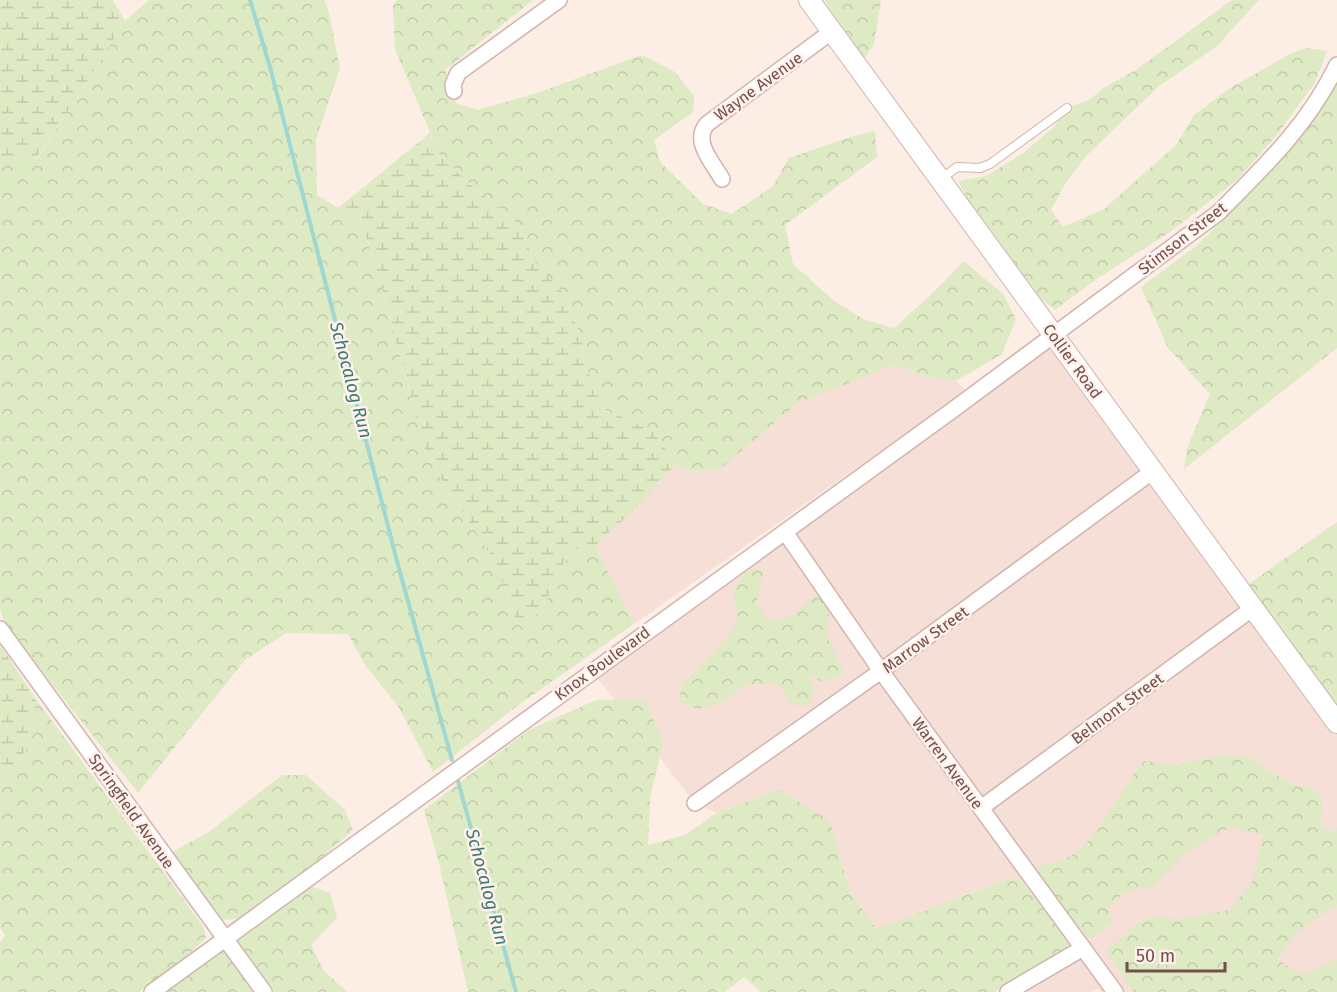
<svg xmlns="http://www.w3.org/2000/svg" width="1337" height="992" viewBox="0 0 1337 992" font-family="'Fira Sans',sans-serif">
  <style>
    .residential { fill: #f6dfd7 }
    .forest { fill: url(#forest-crowns) }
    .wetland { fill: url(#wetland-marsh) }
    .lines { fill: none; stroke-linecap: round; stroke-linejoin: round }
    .stream { stroke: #a0d7d0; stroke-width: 4 }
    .service-casing { stroke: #d0b4af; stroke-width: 10 }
    .minor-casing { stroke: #d0b4af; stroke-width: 18 }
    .tertiary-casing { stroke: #d0b4af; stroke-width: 22 }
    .service { stroke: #fff; stroke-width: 8 }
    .minor { stroke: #fff; stroke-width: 15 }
    .tertiary { stroke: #fff; stroke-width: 20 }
    .labels { text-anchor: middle; stroke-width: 5; stroke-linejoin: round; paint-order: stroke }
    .street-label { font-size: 16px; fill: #754d4b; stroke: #fff2ec }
    .water-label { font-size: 18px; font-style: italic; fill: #3e7a72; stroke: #fff2ec }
  </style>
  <defs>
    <pattern id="forest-crowns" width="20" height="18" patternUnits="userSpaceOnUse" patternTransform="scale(1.5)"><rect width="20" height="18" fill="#deeac4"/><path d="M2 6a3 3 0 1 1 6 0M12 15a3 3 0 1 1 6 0" fill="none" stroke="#c2caaa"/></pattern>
    <pattern id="wetland-marsh" width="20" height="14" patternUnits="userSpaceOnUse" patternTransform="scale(1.5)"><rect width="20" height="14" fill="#deeac4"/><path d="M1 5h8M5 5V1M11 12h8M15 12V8" fill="none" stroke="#c2caaa"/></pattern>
  </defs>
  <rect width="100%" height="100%" fill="#fcede5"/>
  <!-- residential -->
  <g class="residential">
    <polygon points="1050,338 1337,723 1337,992 1101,992 1098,989 1092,992 1008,992 1083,948 1033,879 1022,881 1010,878 876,929 849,889 830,821 779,789 717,813 695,803 592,671"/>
    <polygon points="894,365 928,377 956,381 966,391 634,624 595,546 633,511 676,464 689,471 719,470 798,403"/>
  </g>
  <!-- forest -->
  <g class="forest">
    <polygon points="149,0 324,0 328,9 340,68 316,139 317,195 362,223 379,277 427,457 496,563 516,620 548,598 552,579 573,550 595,546 634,624 517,706 433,772 398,706 365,665 348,634 286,633 245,660 138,793 5,624 0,609 0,157 36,160 73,104 125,21"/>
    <polygon points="398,0 533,0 445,70 456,103 478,110 537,93 642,55 675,72 694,96 693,112 654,140 660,162 703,204 732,214 773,186 789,158 850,137 875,131 877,157 785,225 793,264 834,301 865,320 894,328 933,293 964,261 1003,294 1016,319 1002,354 956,381 928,377 894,365 798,403 719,470 689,471 676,464 652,430 603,409 587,369 581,337 565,295 534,261 520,226 471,185 440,156 395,49 393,6"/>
    <polygon points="824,0 881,0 874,44 864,59"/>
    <polygon points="1232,0 1259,0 1216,47 1159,86 1085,157 1065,184 1051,210 1063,227 1104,209 1176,145 1194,115 1230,88 1290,54 1305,48 1327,51 1314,84 1276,136 1237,180 1170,232 1098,278 1055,310 1042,300 969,201 958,181 986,176 1022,154 1054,127 1067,108 1089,100 1105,87 1136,70"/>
    <polygon points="1337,83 1337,348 1184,469 1187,448 1210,394 1168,348 1141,287 1195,247 1240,203"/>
    <polygon points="1337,522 1337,710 1246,586"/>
    <path d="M 764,569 L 756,604 L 769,622 L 791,616 L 820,592 L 827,602 L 829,613 L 826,634 L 844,673 L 823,682 L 808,675 C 815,691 817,692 806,706 L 794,706 L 776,682 L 746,685 L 720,703 L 698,709 L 678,702 L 683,684 L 727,638 L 738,622 L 733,590 L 746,571 Z"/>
    <polygon points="36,699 203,926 206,938 179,963 138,992 0,992 0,943 5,935 0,928 0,775 15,764 26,750"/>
    <polygon points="645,699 663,743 650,798 648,845 685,835 717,813 779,789 830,821 849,889 876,929 1010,878 1022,881 1071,946 994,992 761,992 744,977 725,992 468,992 439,863 424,810 529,730 596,700"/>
    <path d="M 1220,755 L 1248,757 L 1274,774 L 1296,785 L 1313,789 L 1322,799 L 1321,826 L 1333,832 L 1337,829 L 1337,905 L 1297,932 L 1278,960 L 1302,976 L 1337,959 L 1337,992 L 1134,992 L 1106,951 L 1133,927 L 1152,916 L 1178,919 L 1229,910 L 1252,883 L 1263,835 L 1230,827 L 1183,854 L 1160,880 L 1150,888 C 1134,887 1121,893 1109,906 L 1113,922 L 1089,939 L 1031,868 C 1043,865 1056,863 1067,858 C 1095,846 1122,786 1144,761 L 1179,765 Z"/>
    <polygon points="282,775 306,775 345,810 353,830 318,861 238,919 220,920 174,863 174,851 209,832"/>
    <polygon points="311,886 330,893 337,918 311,945 324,971 347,992 272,992 235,940"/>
    <polygon points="224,950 255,992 166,992"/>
  </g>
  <!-- wetland -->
  <g class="wetland">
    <polygon points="0,0 113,0 125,21 73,104 35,160 0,157"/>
    <polygon points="430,133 440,156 471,185 520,226 534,261 565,295 581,337 587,369 603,409 652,430 676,464 633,511 595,546 573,550 552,579 548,598 539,614 516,620 496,563 427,457 379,277 362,223 338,208"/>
    <polygon points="0,645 36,699 26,750 15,764 0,775"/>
  </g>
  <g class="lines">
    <!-- stream -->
    <g class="stream">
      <polyline points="250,0 270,67 398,565 452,760"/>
      <polyline points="458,781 516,992"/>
    </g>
    <defs>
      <polyline id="service" points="941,179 957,167 980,168 990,164 1067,108"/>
      <g id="minor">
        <polyline points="454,91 453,85 458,73 559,0"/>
        <path d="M 722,179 C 713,163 692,141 707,124 L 831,32"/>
        <polyline points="785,532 881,671 1115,992"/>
        <polyline points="0,629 264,992"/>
        <polyline points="695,803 881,671 1153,471"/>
        <polyline points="981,808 1253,608"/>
        <path d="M 152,992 L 954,409 L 1218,213 C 1263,168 1309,124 1337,65"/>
        <polyline points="1008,992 1083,948"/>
      </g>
      <polyline id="tertiary" points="809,0 1337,723"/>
    </defs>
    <!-- service casing -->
    <use href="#service" class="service-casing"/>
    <!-- minor casing -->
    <use href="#minor" class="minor-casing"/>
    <!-- tertiary casing -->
    <use href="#tertiary" class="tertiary-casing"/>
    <!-- service -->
    <use href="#service" class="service"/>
    <!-- minor -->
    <use href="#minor" class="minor"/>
    <!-- tertiary -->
    <use href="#tertiary" class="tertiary"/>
  </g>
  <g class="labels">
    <!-- street labels -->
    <g class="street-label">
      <text transform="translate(758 86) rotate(-36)" y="6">Wayne Avenue</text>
      <text transform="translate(1182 238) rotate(-38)" y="6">Stimson Street</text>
      <text transform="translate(1073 361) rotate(54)" y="6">Collier Road</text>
      <text transform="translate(925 639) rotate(-36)" y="6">Marrow Street</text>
      <text transform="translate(602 663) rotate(-36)" y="6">Knox Boulevard</text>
      <text transform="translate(1117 708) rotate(-36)" y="6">Belmont Street</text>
      <text transform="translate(948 763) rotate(54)" y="6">Warren Avenue</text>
      <text transform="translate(132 811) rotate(55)" y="6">Springfield Avenue</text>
    </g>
    <!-- water labels -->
    <g class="water-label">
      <text transform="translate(351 380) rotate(75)" y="6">Schocalog Run</text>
      <text transform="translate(487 887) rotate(75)" y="6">Schocalog Run</text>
    </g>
  </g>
  <!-- scale -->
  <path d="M1127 962v9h98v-9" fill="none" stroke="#754d4b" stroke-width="3"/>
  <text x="1136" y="962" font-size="18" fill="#754d4b" stroke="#fff2ec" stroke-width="4.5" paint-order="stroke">50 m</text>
</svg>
